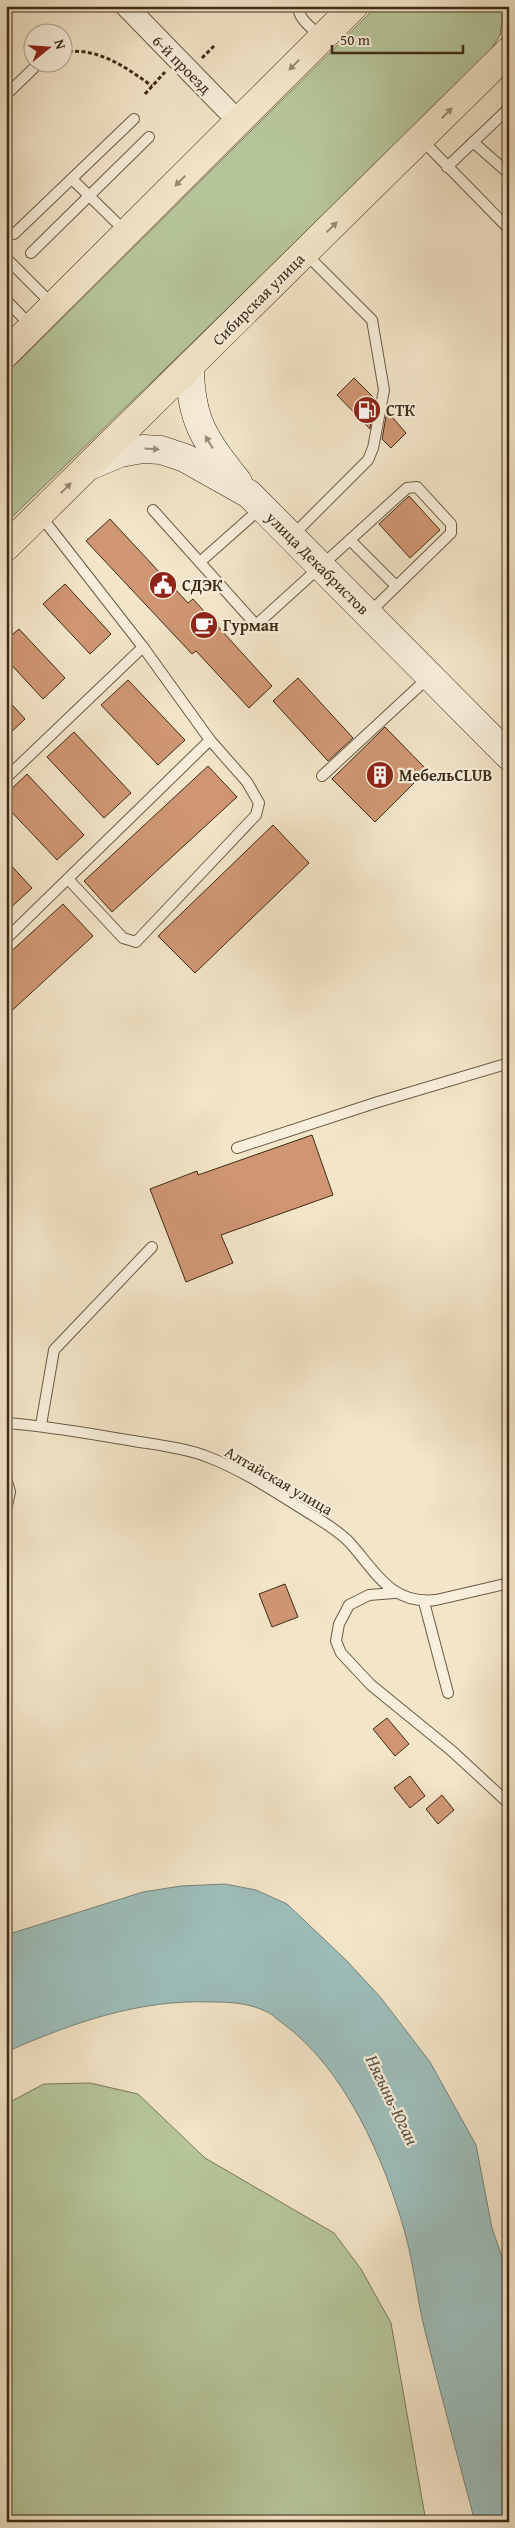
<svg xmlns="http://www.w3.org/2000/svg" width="515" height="2528" viewBox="0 0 515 2528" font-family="'Gentium Book Plus',serif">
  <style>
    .green { fill: #b6c69a; stroke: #7a7858 }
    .water { fill: #9dbebb; stroke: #778379 }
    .building { fill: #d09673; stroke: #3e2b17 }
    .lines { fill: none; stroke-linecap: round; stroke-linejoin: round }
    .service-casing { stroke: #6b5a43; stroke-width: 12 }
    .minor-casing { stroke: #6b5a43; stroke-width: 23 }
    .secondary-casing { stroke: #3e2b17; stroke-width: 29 }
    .primary-casing { stroke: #3e2b17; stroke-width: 29 }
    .path { stroke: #3e2b17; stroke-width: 3; stroke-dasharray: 4 2.5; stroke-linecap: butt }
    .service { stroke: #f7eedb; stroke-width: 10 }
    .minor { stroke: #f7eedb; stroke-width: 21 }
    .secondary { stroke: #f7eedb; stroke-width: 28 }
    .primary { stroke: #f3e5c8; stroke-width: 28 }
    .oneway { fill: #988870 }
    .oneway2 { fill: #9a8c79 }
    .labels { text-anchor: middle; stroke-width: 4.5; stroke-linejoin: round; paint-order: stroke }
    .street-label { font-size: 16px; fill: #3e2b17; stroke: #f7eedb }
    .poi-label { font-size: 16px; font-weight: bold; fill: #3e2b17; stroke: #f7eedb; text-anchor: start }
    .water-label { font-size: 18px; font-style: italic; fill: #565040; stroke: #f7eedb }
  </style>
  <rect width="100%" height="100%" fill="#f3e5c8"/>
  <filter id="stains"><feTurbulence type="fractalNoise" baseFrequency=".004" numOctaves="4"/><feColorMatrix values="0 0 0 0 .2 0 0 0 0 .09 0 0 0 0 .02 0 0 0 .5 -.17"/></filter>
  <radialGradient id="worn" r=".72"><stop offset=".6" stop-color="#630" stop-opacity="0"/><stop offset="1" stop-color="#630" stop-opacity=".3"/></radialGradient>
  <!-- green -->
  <g class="green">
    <polygon points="377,6 504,8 500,35 487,57 6,523 6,374"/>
    <polygon points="90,2083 138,2094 205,2158 334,2233 361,2269 391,2323 425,2516 421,2522 6,2522 6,2104 44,2084"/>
  </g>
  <!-- water -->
  <path class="water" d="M 225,1884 L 256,1890 L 287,1904 L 347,1961 L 381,1998 L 430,2062 L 476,2145 L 492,2228 L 509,2277 L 509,2522 L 475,2522 C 458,2458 441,2395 425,2331 C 417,2299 414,2265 405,2233 C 385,2160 344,2067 282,2023 C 277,2019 271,2013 265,2011 C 248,2003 230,2002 212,2002 C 139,1999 72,2023 6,2052 L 6,1935 L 143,1892 L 181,1886 Z"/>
  <!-- building -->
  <g class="building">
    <polygon points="354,378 375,399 370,429 337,395"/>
    <polygon points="387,411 406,433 391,448 382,439"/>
    <polygon points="409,496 440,530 410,558 379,524"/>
    <polygon points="110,519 188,603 193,599 272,686 249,708 196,651 192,654 86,541"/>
    <polygon points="65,584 111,634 90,654 43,604"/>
    <polygon points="19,629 65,678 43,699 6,659 6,640"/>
    <polygon points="298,678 353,738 328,761 273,701"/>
    <polygon points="128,680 185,740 158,765 101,705"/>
    <polygon points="6,698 25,719 6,737"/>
    <polygon points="385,727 427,770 375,822 332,779"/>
    <polygon points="74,732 131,793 104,818 47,757"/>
    <polygon points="208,766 237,797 112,912 84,881"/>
    <polygon points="27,774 84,835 57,860 6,806 6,794"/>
    <polygon points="273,825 309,863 195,973 158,936"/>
    <polygon points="6,860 32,888 6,912"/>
    <polygon points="63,904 93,936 6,1016 6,956"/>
    <polygon points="312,1135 333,1195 221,1235 233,1263 186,1282 150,1189 197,1171 198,1175"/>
    <polygon points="285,1584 298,1617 272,1627 259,1594"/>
    <polygon points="387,1718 409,1744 395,1756 373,1729"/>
    <polygon points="410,1776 425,1796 410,1808 394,1788"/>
    <polygon points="442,1795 454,1810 438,1824 426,1809"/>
  </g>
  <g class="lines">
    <defs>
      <g id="service">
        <path d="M 298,6 C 298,19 312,28 320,36"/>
        <polyline points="6,95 40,62"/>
        <polyline points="421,139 509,229"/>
        <polyline points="473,142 506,171 509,168"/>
        <polyline points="447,167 509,108"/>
        <polyline points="72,179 126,232"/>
        <polyline points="14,234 134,119"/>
        <polyline points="31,253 149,137"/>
        <polyline points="6,258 53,305"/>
        <polyline points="6,300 31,326"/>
        <polyline points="153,510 256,625 407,488 417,487 451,524 451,533 369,613"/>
        <polyline points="293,535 368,460 373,448 384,390 372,320 306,254"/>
        <polyline points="350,540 396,586"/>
        <polyline points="200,562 261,508"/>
        <polyline points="322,776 429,677"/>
        <polyline points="6,778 143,647"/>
        <polyline points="68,879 123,938 136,942 256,815 259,803 247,782 210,740"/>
        <polyline points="6,939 210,740 143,647 40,515"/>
        <polyline points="237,1148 378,1102 509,1063"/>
        <path d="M 6,1423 C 49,1426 91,1434 134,1441 C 158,1445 185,1448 208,1457 C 247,1472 281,1496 317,1518 C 328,1525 341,1533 350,1543 C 376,1572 391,1605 436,1600 L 509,1583"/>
        <polyline points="41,1425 54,1350 152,1247"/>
        <polyline points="6,1478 10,1492 6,1510"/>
        <polyline points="394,1593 369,1595 349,1605 339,1624 336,1641 341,1653 371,1685 452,1751 505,1800"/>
        <polyline points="424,1602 448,1693"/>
      </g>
      <polyline id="minor" points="126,6 239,122"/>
      <g id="secondary">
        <path d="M 190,366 C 190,421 205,440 238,482"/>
        <polyline points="89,466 120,453 143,449 161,450 185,458 249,494 509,756"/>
      </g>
      <g id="primary">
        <polyline points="6,353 354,6"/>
        <polyline points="6,547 509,51"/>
      </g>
    </defs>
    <!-- service casing -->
    <use href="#service" class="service-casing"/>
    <!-- minor casing -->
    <use href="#minor" class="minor-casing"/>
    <!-- secondary casing -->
    <use href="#secondary" class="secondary-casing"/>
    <!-- primary casing -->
    <use href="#primary" class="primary-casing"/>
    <!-- path -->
    <g class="path">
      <path d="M 62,52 C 98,47 124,66 152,86"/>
      <polyline points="202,58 215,45"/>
      <polyline points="145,94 165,72"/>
    </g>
    <!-- service -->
    <use href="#service" class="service"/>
    <!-- minor -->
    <use href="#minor" class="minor"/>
    <!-- secondary -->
    <use href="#secondary" class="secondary"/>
    <!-- primary -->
    <use href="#primary" class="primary"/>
  </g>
  <!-- one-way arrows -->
  <defs><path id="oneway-solid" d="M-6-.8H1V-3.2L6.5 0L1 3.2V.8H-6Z" transform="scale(1.25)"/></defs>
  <g class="oneway">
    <use href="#oneway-solid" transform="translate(294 65) rotate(135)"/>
    <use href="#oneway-solid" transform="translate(447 113) rotate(-45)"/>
    <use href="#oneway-solid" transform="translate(180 181) rotate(135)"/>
    <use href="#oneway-solid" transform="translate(332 227) rotate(-44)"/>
    <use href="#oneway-solid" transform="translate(66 488) rotate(-45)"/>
  </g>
  <g class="oneway2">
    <use href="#oneway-solid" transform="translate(209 442) rotate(-121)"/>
    <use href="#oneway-solid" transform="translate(152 449) rotate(4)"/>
  </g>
  <!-- icons -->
  <defs>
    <symbol id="fuel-disc" viewBox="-11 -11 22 22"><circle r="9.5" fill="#8f2418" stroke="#f7eedb"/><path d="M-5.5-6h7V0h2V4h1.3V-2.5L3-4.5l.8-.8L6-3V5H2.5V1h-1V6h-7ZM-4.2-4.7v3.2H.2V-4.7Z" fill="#fff"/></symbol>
    <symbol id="civic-disc" viewBox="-11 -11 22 22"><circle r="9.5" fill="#8f2418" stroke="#f7eedb"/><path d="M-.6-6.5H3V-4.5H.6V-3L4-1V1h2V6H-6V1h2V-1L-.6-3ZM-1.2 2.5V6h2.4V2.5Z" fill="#fff"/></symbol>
    <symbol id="cafe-disc" viewBox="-11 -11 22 22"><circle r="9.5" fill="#8f2418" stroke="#f7eedb"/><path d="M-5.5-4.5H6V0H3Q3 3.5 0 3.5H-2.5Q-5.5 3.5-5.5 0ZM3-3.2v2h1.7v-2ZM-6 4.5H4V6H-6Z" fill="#fff"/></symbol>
    <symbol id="building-disc" viewBox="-11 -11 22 22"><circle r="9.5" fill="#8f2418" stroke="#f7eedb"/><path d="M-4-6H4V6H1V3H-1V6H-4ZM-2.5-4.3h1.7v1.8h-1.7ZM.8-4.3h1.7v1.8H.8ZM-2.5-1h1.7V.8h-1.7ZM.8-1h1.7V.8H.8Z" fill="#fff"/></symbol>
  </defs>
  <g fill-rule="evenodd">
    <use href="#fuel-disc" x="351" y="394" width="32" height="32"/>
    <use href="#civic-disc" x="147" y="569" width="32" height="32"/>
    <use href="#cafe-disc" x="188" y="609" width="32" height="32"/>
    <use href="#building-disc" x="364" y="759" width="32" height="32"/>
  </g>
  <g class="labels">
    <!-- street labels -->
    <g class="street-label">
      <text transform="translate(182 64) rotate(45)" y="6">6-й проезд</text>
      <text transform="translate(258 299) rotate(-45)" y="6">Сибирская улица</text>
      <text transform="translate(318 563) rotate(45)" y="6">улица Декабристов</text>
      <text transform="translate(279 1480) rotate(30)" y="6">Алтайская улица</text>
    </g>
    <!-- poi labels -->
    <g class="poi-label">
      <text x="386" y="416">СТК</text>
      <text x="182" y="591">СДЭК</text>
      <text x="223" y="631">Гурман</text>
      <text x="399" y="781">МебельCLUB</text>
    </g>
    <!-- water labels -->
    <g class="water-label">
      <text transform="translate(392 2100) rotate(64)" y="6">Нягынь-Юган</text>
    </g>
  </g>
  <!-- margin -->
  <rect width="515" height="2528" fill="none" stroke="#f3e5c8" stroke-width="25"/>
  <rect x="8" y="8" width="500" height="2513" fill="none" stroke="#3e2b17" stroke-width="2.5"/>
  <rect x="12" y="12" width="490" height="2503" fill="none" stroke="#3e2b17"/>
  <!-- north arrow -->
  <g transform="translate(48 48) rotate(73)"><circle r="24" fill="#f7eedb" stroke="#ada08d"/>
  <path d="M0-4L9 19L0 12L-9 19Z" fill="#8f2418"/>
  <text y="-8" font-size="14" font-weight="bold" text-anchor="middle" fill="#3e2b17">N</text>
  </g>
  <!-- scale -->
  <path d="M332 45v8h131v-8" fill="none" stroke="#3e2b17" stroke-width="2.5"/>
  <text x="340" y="45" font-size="15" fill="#3e2b17" stroke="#f7eedb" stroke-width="4" paint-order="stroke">50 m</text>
  <rect width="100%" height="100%" filter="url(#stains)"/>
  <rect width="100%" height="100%" fill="url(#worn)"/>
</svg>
